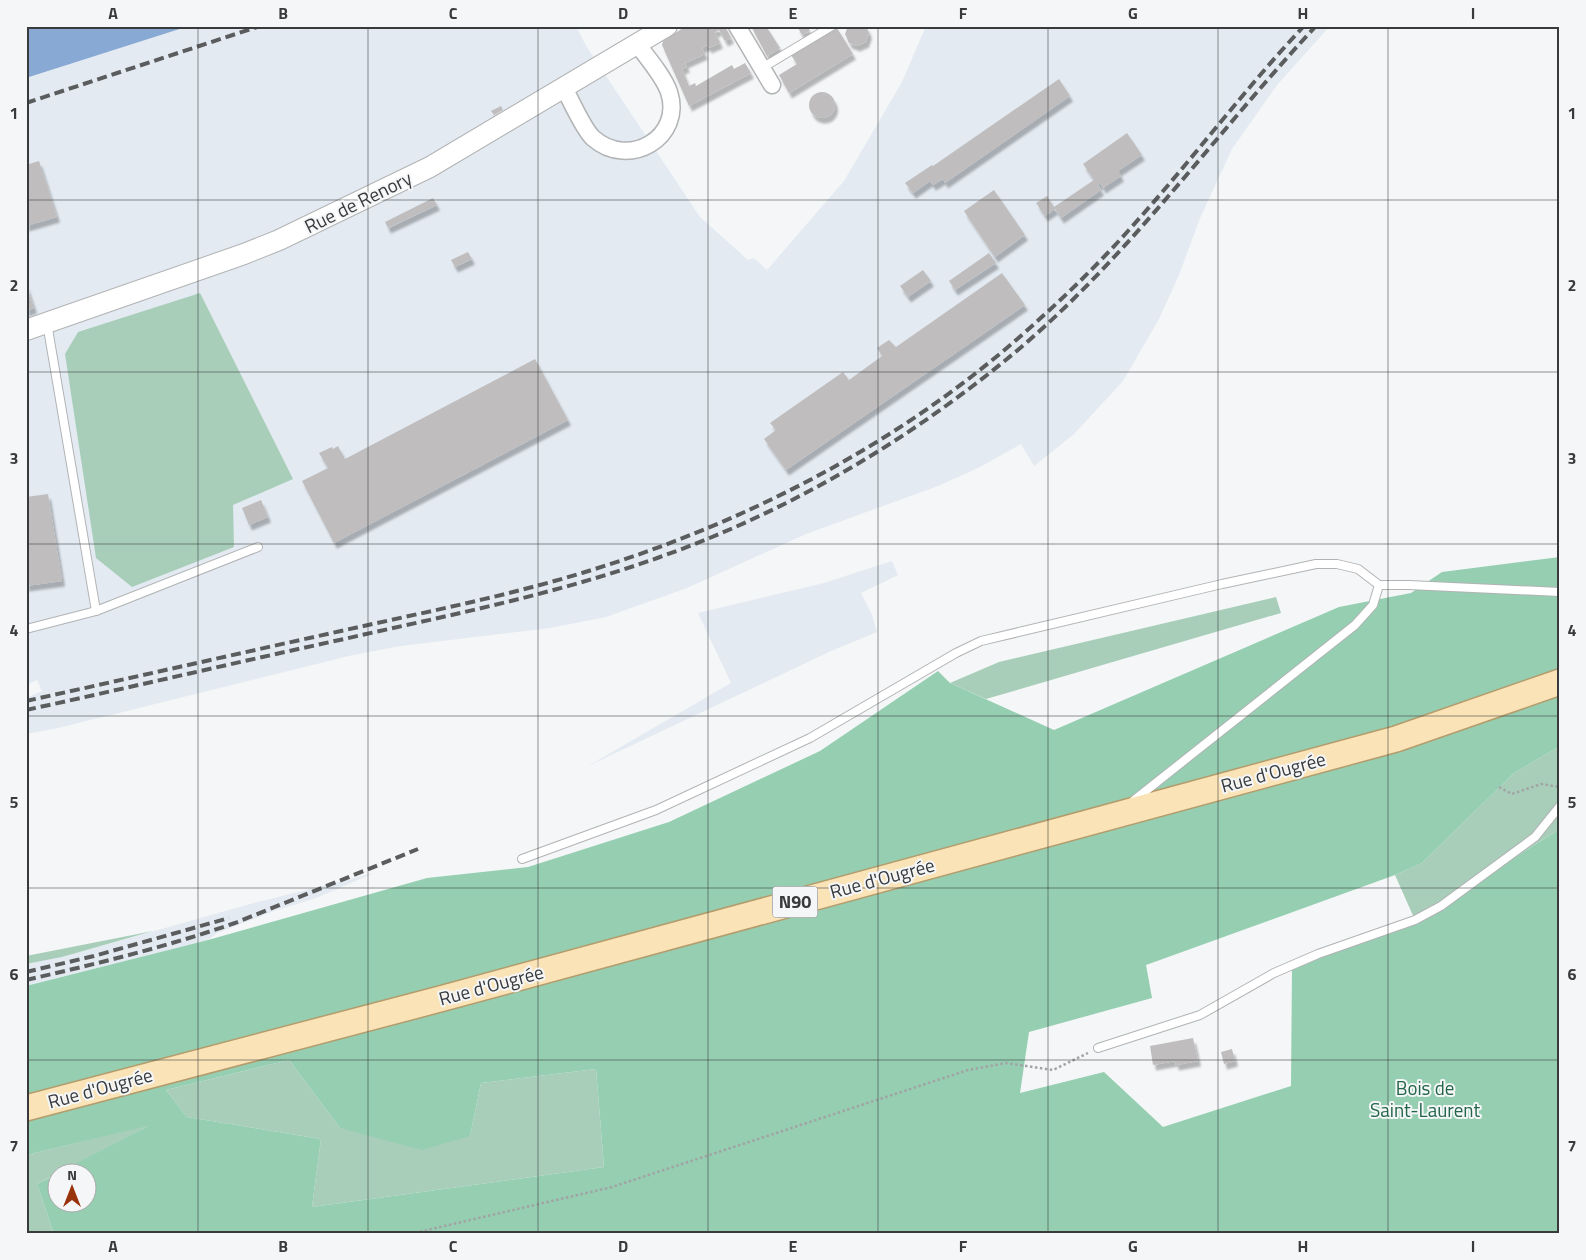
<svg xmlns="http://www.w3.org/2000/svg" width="1586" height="1260" viewBox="0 0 1586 1260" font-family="'Titillium Web',sans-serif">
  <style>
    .built { fill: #e3eaf1 }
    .green { fill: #a8ceba }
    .forest { fill: #95ceb1; fill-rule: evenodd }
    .water { fill: #88a9d3 }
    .building { fill: #bfbdbe; filter: url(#shadow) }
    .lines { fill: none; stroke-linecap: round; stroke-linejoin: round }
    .service-casing { stroke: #b1b3b4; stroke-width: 10 }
    .minor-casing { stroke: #b1b3b4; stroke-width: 19 }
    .tertiary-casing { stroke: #b1b3b4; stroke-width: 22 }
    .primary-casing { stroke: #b49c6c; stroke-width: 28 }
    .path { stroke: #a1a3a4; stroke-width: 2.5; stroke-dasharray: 2.5 2.5; stroke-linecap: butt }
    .service { stroke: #fff; stroke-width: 8 }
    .minor { stroke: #fff; stroke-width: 16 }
    .tertiary { stroke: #fff; stroke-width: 20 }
    .primary { stroke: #fae3b7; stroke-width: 25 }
    .rail { stroke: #5a5c5d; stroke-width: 4; stroke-dasharray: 10 5; stroke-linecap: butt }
    .grid { fill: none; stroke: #393a3b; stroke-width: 1; stroke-opacity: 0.55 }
    .labels { text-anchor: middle; stroke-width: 4; stroke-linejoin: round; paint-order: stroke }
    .shield { fill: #f4f6f7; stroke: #717273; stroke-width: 1 }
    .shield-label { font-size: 18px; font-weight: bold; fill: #393a3b }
    .street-label { font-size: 19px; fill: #393a3b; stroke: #f4f6f7 }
    .park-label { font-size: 19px; fill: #236549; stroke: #f4f6f7 }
    .neatline { fill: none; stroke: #393a3b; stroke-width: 2 }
    .grid-label { font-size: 16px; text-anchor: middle; font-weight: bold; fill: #393a3b }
  </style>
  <defs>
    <filter id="shadow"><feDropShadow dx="3" dy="5.5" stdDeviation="1" flood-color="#0004"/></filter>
  </defs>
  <rect width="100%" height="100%" fill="#f4f6f7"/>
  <!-- built -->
  <g class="built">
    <polygon points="189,26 576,26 586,46 700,217 748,260 754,258 767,270 844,181 902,82 926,26 1330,26 1277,85 1232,149 1200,218 1179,275 1159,319 1123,381 1074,434 1034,466 1021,444 980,467 938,486 806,534 687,588 606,617 550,628 401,646 353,655 58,728 26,734 26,698 42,691 37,680 26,685 26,78"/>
    <polygon points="892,561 898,575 861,593 872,615 877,632 831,651 588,766 731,683 698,613 824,583"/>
    <polygon points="374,873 316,898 274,911 217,933 208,940 26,986 26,964 62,957 254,903"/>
  </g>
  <!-- green -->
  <g class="green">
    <polygon points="200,293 293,479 233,505 234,547 132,587 96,558 65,354 78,332"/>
    <polygon points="1276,597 1281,613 986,699 950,683 999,662"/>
    <polygon points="1560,746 1560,829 1415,920 1395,875 1422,863 1514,773"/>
    <polygon points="153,931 62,957 26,964 26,956"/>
    <polygon points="289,1060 340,1128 470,1136 481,1083 596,1069 604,1167 312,1207 321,1139 187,1117 166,1090"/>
    <polygon points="150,1125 37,1184 54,1234 26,1234 26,1155"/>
  </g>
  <!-- forest -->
  <path class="forest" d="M 1560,557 L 1560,746 L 1514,773 L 1422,863 L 1395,875 L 1146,965 L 1152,998 L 1029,1032 L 1020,1093 L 1104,1072 L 1163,1127 L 1291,1086 L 1292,969 L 1415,920 L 1560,829 L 1560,1234 L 54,1234 L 37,1184 L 57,1174 L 58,1202 L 88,1202 L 88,1172 L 59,1172 L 148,1126 L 26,1155 L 26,986 L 208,940 L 427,878 L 528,867 L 669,822 L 820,751 L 938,671 L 950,683 L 1054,730 L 1339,607 L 1411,593 L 1442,572 ZM 289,1060 L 340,1128 L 422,1150 L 470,1136 L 481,1083 L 596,1069 L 604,1167 L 312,1207 L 321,1139 L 187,1117 L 166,1090 Z"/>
  <!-- water -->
  <polygon class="water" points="26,26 189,26 26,78"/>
  <!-- building -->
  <g class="building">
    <polygon points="686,26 725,26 731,38 725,41 719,30 715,32 720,43 709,48 707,45 702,48 705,54 685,63 687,67 682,69 689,86 695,83 696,86 732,65 734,69 745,63 751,73 689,106 662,45 663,41"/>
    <polygon points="751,26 766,26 780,48 767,56"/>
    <polygon points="797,26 807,26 810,31 802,35"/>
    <polygon points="848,26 866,26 869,33 866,42 857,46 849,43 845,34"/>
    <polygon points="837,28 853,54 789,93 779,75 797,64 791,55"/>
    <polygon points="1059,79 1070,96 945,183 943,179 933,185 930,181 913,193 905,183 932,165 933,166"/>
    <circle cx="822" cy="105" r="13"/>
    <polygon points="501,106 503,110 494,115 491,111"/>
    <polygon points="1127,133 1142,155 1118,171 1121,176 1103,188 1100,183 1098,185 1101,190 1061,218 1055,209 1045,216 1036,203 1047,196 1054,207 1094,180 1083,164"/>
    <polygon points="39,161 57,217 26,226 26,165"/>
    <polygon points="994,190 1025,235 995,257 964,211"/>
    <polygon points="433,198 437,205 388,228 385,222"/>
    <polygon points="468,252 472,259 455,267 451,260"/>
    <polygon points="989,253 996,263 955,290 949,281"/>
    <polygon points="923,270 931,281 908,297 900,286"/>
    <polygon points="1002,273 1025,305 786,470 764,439 776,430 770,423 843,372 849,380 882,356 877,348 889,340 896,347"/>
    <polygon points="26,284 34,308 26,311"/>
    <polygon points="535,359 568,420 334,543 302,481 328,468 319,453 332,447 333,449 338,446 345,459"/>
    <polygon points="48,494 62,581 26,586 26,497"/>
    <polygon points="261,500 268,517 249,525 242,508"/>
    <polygon points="1193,1038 1198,1061 1176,1065 1175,1061 1153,1065 1150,1046"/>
    <polygon points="1232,1049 1235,1061 1224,1064 1221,1052"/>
  </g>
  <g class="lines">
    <defs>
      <g id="service">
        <polyline points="762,68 832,26"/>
        <polyline points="47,323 96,611"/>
        <polyline points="26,629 96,611 258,547"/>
        <polyline points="1133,801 1355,625 1373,605 1379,585"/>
        <polyline points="522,859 656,810 810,738 956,653 981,641 1222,584 1316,564 1337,564 1358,569 1379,585 1409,585 1560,592"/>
        <polyline points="1098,1048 1200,1015 1274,973 1318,954 1415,920 1441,906 1535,837 1560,806"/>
      </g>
      <g id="minor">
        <polyline points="737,26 772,85"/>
        <path d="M 564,88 C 571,100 583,129 593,138 C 629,170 684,137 669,92 C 664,77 647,57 637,44"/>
      </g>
      <polyline id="tertiary" points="26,330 244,254 279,240 430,167 667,26"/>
      <polyline id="primary" points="26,1108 440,999 1396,739 1560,682"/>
    </defs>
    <!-- service casing -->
    <use href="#service" class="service-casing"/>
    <!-- minor casing -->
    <use href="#minor" class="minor-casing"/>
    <!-- tertiary casing -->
    <use href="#tertiary" class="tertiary-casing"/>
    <!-- primary casing -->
    <use href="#primary" class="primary-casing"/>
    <!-- path -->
    <g class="path">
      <polyline points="1499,787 1512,794 1541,784 1560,787"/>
      <polyline points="410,1234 612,1187 968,1070 1006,1063 1053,1070 1088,1053"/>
    </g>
    <!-- service -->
    <use href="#service" class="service"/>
    <!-- minor -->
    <use href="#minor" class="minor"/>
    <!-- tertiary -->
    <use href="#tertiary" class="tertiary"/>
    <!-- primary -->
    <use href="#primary" class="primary"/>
    <!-- rail -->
    <g class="rail">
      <polyline points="26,103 260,26"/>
      <path d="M 26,701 C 131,678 236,654 341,631 C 421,613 503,597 582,573 C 740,525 890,449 1015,341 C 1055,306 1093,270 1128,231 C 1189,164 1242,92 1304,26"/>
      <path d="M 26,710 C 132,687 238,662 344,639 C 450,615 557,594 660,557 C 790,511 913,438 1019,349 C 1131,254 1216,133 1316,26"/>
      <polyline points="26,972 94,956 229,918"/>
      <path d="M 26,980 C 96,964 166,947 235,923 L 418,849"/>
    </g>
  </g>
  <!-- grid -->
  <path class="grid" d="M 198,26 L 198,1234M 368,26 L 368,1234M 538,26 L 538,1234M 708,26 L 708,1234M 878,26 L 878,1234M 1048,26 L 1048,1234M 1218,26 L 1218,1234M 1388,26 L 1388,1234M 26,200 L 1560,200M 26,372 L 1560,372M 26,544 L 1560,544M 26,716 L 1560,716M 26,888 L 1560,888M 26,1060 L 1560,1060"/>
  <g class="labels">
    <!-- shield labels -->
    <rect class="shield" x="772.5" y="886.5" width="45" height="31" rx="4"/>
    <g class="shield-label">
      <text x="795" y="908">N90</text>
    </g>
    <!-- street labels -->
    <g class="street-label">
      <text transform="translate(358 202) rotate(-26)" y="7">Rue de Renory</text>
      <text transform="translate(1273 772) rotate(-15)" y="7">Rue d'Ougrée</text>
      <text transform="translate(882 878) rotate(-15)" y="7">Rue d'Ougrée</text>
      <text transform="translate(491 985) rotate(-15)" y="7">Rue d'Ougrée</text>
      <text transform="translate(100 1088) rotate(-15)" y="7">Rue d'Ougrée</text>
    </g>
    <!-- park labels -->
    <g class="park-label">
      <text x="1425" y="1095">Bois de<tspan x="1425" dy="22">Saint-Laurent</tspan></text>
    </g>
  </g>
  <!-- border -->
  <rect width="1586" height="1260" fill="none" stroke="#f4f6f7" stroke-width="55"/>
  <!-- north arrow -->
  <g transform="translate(72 1188)"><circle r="24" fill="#f4f6f7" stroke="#a9abac"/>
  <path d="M0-4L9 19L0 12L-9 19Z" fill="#99330b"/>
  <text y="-8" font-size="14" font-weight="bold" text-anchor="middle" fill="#393a3b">N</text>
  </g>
  <rect x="28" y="28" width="1530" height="1204" class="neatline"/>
  <g class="grid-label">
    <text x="113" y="19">A</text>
    <text x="283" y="19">B</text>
    <text x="453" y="19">C</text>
    <text x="623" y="19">D</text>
    <text x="793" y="19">E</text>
    <text x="963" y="19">F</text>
    <text x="1133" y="19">G</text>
    <text x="1303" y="19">H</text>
    <text x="1473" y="19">I</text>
    <text x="14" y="119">1</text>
    <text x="1572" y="119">1</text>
    <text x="14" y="291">2</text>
    <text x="1572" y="291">2</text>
    <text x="14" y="464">3</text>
    <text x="1572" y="464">3</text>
    <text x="14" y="636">4</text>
    <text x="1572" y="636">4</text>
    <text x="14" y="808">5</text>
    <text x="1572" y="808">5</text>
    <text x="14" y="980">6</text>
    <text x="1572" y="980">6</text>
    <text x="14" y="1152">7</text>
    <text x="1572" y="1152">7</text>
    <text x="113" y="1252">A</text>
    <text x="283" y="1252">B</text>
    <text x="453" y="1252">C</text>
    <text x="623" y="1252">D</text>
    <text x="793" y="1252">E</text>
    <text x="963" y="1252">F</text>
    <text x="1133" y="1252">G</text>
    <text x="1303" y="1252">H</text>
    <text x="1473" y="1252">I</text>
  </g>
</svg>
